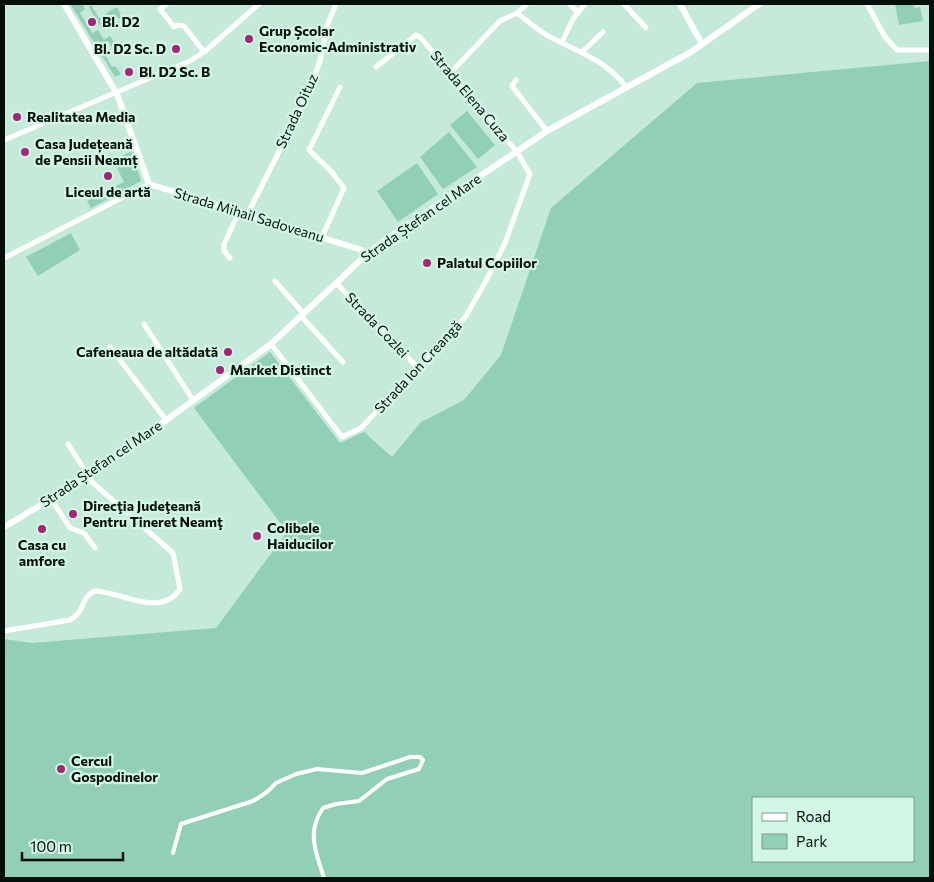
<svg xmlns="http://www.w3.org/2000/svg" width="934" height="882" viewBox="0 0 934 882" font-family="Commissioner,sans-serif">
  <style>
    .green { fill: #91cfb6; fill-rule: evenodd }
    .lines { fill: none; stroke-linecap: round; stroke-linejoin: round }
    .pedestrian { stroke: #fff; stroke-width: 4 }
    .minor { stroke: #fff; stroke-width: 5 }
    .tertiary { stroke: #fff; stroke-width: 6 }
    .poi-dot { fill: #a42575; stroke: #d3f7e7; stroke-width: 2 }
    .labels { text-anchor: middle; stroke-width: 4.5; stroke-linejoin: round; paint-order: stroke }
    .poi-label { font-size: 14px; font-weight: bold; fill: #040f0a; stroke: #d3f7e7; text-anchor: start }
    .street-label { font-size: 14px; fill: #040f0a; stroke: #d3f7e7 }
  </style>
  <rect width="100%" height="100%" fill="#c6eada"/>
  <!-- green -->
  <g class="green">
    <polygon points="82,4 85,9 80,13 92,33 98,30 104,40 110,36 119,49 115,52 108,41 100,46 112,67 115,66 121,74 115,77 71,5"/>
    <polygon points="895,4 912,4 915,8 920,7 923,21 899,25"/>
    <polygon points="91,5 99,18 115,8 118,8 122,20 121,21 118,17 101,28 89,7"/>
    <path d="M 930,61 L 930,878 L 4,878 L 4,639 L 32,643 L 216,628 L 287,532 L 194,408 L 270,352 L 340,443 L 364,432 L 392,457 L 421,422 L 464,400 L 501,355 L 551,208 L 697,83 ZM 753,798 L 913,798 L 913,861 L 753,861 Z"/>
    <polygon points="467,111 495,145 478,159 450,125"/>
    <polygon points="449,132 477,167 443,189 420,157"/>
    <polygon points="132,151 141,181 91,208 87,201 124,182 113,160"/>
    <polygon points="417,163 438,194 398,222 377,191"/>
    <polygon points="71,233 80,250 38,276 26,257"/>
  </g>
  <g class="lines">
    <!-- pedestrian -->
    <path class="pedestrian" d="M 173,853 L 181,824 L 253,801 L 267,792 L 276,783 L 296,774 L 317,769 L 362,773 L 410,757 L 420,757 L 423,760 L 419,769 L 387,779 L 359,801 L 336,804 L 323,808 C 306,833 316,852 324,878"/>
    <!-- minor -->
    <g class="minor">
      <polyline points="167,4 160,9 174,27 177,25 184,26 204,52"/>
      <polyline points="570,4 577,12"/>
      <polyline points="624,4 646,28"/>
      <polyline points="867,4 885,37 897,50 930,50"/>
      <polyline points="517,13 527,4"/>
      <polyline points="562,42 573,19 585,4"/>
      <polyline points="583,51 603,32"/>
      <path d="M 451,72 L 500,21 L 517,13 C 529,22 540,32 552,38 C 579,52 607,61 626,87"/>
      <polyline points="516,80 512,86 547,131"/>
      <polyline points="4,140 190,61 204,52 259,4"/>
      <polyline points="247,215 306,98 320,61 328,23 336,4"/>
      <polyline points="322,237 344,188 331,171 309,150 340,87"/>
      <polyline points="4,258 149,184"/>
      <polyline points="230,258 224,251 224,244 239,212"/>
      <polyline points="275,281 303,313"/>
      <polyline points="336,283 418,368"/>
      <polyline points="301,316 343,362"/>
      <polyline points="144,324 193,400"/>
      <polyline points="271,344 342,437 361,428 466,316 487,279 505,243 530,174 517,152 421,38 416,35 376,67"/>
      <polyline points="110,347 166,420"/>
      <polyline points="52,500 70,528 84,533 95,548"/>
      <path d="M 4,631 L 70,620 C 85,612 80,599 94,591 C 121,591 160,619 180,589 L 173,553 L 93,483 L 68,444"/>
    </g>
    <!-- tertiary -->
    <g class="tertiary">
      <polyline points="64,4 117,94 149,184 362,250 366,255"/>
      <polyline points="680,4 702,44"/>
      <polyline points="4,527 88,477 271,344 366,255 387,239 547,131 691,52 759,4"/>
    </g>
  </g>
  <!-- markers -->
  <g class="poi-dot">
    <circle cx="92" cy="22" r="5"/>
    <circle cx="249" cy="39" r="5"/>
    <circle cx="176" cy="49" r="5"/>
    <circle cx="129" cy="72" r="5"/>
    <circle cx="17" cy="117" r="5"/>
    <circle cx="25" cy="152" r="5"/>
    <circle cx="108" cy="176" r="5"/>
    <circle cx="427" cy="263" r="5"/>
    <circle cx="228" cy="352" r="5"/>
    <circle cx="220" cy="370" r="5"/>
    <circle cx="73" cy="514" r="5"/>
    <circle cx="42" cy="529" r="5"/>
    <circle cx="257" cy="536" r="5"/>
    <circle cx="61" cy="769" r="5"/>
  </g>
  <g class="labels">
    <!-- poi labels -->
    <g class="poi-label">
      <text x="102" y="27">Bl. D2</text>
      <text x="259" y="36">Grup Școlar<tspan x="259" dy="16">Economic-Administrativ</tspan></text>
      <text x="166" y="54" text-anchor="end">Bl. D2 Sc. D</text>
      <text x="139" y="77">Bl. D2 Sc. B</text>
      <text x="27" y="122">Realitatea Media</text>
      <text x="35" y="149">Casa Județeană<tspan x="35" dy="16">de Pensii Neamț</tspan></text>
      <text x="108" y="197" text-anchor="middle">Liceul de artă</text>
      <text x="437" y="268">Palatul Copiilor</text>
      <text x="218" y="357" text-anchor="end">Cafeneaua de altădată</text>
      <text x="230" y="375">Market Distinct</text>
      <text x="83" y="511">Direcţia Judeţeană<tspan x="83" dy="16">Pentru Tineret Neamţ</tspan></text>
      <text x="267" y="533">Colibele<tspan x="267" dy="16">Haiducilor</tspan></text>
      <text x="42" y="550" text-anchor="middle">Casa cu<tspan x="42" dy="16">amfore</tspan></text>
      <text x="71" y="766">Cercul<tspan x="71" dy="16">Gospodinelor</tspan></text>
    </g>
    <!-- street labels -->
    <g class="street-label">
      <text transform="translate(470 96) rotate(50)" y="5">Strada Elena Cuza</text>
      <text transform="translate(297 111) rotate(-65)" y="5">Strada Oituz</text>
      <text transform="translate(249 215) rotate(17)" y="5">Strada Mihail Sadoveanu</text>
      <text transform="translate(421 218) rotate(-35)" y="5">Strada Ștefan cel Mare</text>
      <text transform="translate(377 325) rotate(46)" y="5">Strada Cozlei</text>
      <text transform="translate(418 367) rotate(-47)" y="5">Strada Ion Creangă</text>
      <text transform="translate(101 464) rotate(-34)" y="5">Strada Ștefan cel Mare</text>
    </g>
  </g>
  <!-- border -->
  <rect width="934" height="882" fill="none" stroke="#040f0a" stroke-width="10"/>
  <!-- legend -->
  <rect x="752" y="797" width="162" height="65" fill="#d3f7e7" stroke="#809a8f"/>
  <rect x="762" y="813" width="25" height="8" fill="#ffffff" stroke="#809a8f"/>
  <text x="796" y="822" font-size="15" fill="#040f0a">Road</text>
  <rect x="762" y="834" width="25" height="15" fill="#91cfb6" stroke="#809a8f"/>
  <text x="796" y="847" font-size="15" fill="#040f0a">Park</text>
  <!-- scale -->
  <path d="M22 852v8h101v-8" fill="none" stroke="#040f0a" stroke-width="2.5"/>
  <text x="30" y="852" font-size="15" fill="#040f0a" stroke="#d3f7e7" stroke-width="4" paint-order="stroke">100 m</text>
</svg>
